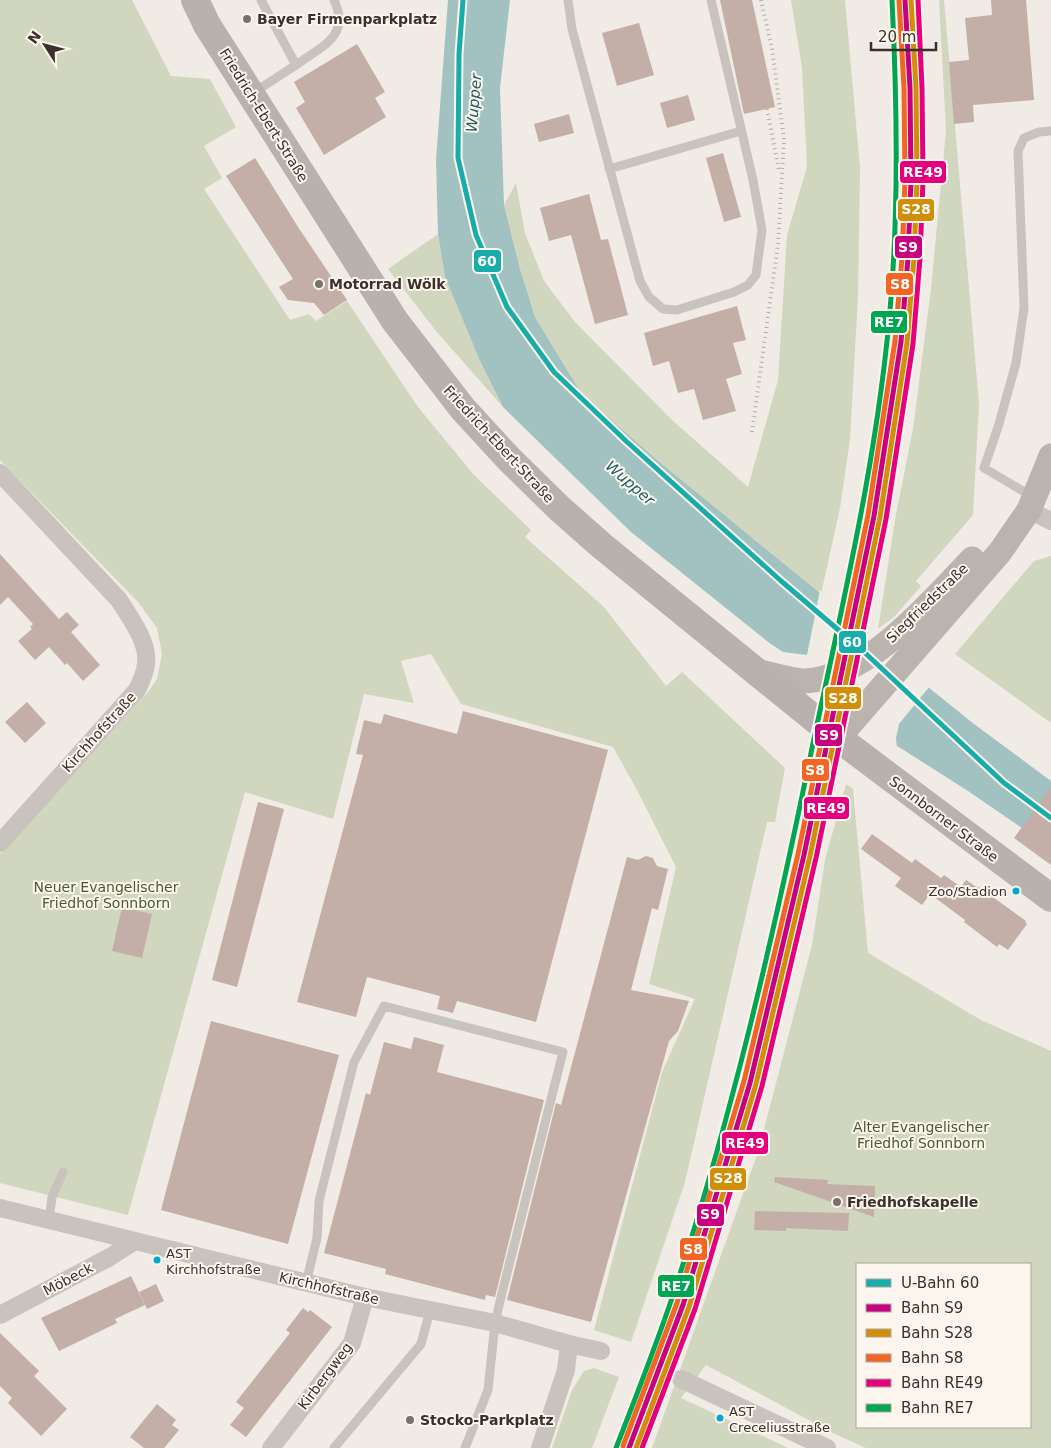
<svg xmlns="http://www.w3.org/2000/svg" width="1051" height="1448" viewBox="0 0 1051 1448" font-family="'DejaVu Sans',sans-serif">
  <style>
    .green { fill: #d1d6bf; fill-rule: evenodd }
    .water { fill: #a1c2c1 }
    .pier { fill: #f0ebe5 }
    .building { fill: #c3afa7 }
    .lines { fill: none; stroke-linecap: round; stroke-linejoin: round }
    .lane { stroke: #c9c3be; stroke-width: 9 }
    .street { stroke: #c9c3be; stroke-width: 18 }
    .secondary { stroke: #bab3ae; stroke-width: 25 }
    .primary { stroke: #b8b1ad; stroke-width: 28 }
    .rail { stroke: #b1aca8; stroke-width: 4; stroke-dasharray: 1 4; stroke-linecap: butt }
    .rail-1-casing { stroke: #fbf5ee; stroke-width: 9 }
    .rail-2-casing { stroke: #fbf5ee; stroke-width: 9 }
    .rail-3-casing { stroke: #fbf5ee; stroke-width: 9 }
    .rail-4-casing { stroke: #fbf5ee; stroke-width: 9 }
    .rail-5-casing { stroke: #fbf5ee; stroke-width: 9 }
    .rail-1 { stroke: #c7007f; stroke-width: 5 }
    .rail-2 { stroke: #d18e09; stroke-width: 5 }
    .rail-3 { stroke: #f26522; stroke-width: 5 }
    .rail-4 { stroke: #e5007d; stroke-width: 5 }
    .rail-5 { stroke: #00a651; stroke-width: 5 }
    .metro-1-casing { stroke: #fbf5ee; stroke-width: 9 }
    .metro-1 { stroke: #18acaa; stroke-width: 5 }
    .poi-dot { fill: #7a716c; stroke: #fbf5ee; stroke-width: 2 }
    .bus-dot { fill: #00a9ce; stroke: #fbf5ee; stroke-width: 2 }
    .labels { text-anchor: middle; stroke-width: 4; stroke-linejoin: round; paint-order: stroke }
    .bus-label { font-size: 13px; fill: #3b302b; stroke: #fbf5ee; text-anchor: start }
    .poi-label { font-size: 14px; font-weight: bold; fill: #3b302b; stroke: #fbf5ee; text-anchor: start }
    .street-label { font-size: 14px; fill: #3b302b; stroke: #fbf5ee }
    .park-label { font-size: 14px; fill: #4a5a2e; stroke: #fbf5ee }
    .water-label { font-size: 15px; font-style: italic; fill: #1f5a5e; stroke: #fbf5ee }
    .line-badge { stroke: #fbf5ee; stroke-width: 2 }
    .badge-label { font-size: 14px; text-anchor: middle; font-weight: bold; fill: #fff }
  </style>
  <rect width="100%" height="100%" fill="#f0ebe5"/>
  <!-- green -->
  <g class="green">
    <polygon points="0,0 132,0 171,76 210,79 236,127 204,146 222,178 204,189 290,320 309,314 316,321 347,301 418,407 474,475 531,530 525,537 603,606 666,686 682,672 785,768 775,822 767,822 685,1182 631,1342 594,1330 662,1072 695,999 649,984 676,867 638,792 613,747 461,704 431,654 401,661 414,703 364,694 333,819 245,792 128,1215 0,1183 0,854 148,692 157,679 162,654 157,628 138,602 0,460"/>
    <polygon points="791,0 845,0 860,168 858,297 850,440 840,508 821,594 657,460 581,393 535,317 520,269 504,205 516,183 525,233 544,281 575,322 672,420 748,487 778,380 787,235 807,167 802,68"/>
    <polygon points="939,0 944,0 979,403 973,515 916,581 921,586 895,616 878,629 895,520 913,429 931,289 946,131"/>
    <polygon points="438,234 445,277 480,361 503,407 436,331 388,269"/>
    <polygon points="1051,556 1051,723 955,654 1034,561"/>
    <path d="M 846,784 L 853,789 L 868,953 L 981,1020 L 1051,1051 L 1051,1448 L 866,1448 L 833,1433 L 706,1365 L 681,1398 L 788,1448 L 652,1448 L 758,1152 L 812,945 L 825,860 ZM 857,1264 L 1030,1264 L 1030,1427 L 857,1427 Z"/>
    <polygon points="594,1368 619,1377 592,1448 552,1448 572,1390 584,1371"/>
  </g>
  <!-- water -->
  <polygon class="water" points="448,0 510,0 500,88 504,205 520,269 535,317 581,393 657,460 821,594 928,687 974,724 1051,781 1051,848 968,791 880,735 762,637 631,532 503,407 480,361 445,277 438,234 436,160"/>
  <!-- pier -->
  <polygon class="pier" points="820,590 930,686 899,724 896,738 897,749 879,737 764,641 765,640 783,652 807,655"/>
  <!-- building -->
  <g class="building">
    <polygon points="720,0 752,0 775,107 744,114"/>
    <polygon points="991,0 1026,0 1034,100 973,105 974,122 954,124 949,62 969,60 965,18 992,15"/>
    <polygon points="639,23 654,75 617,86 602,33"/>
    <polygon points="357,44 385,92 375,98 386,117 324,155 296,108 305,102 294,82"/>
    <polygon points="688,95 695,120 667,128 660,103"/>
    <polygon points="569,114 574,133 539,142 534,124"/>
    <polygon points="723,153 741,217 724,222 706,158"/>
    <polygon points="255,158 298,227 347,300 324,315 314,303 288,300 279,287 293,279 226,176"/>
    <polygon points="589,194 601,240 608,239 628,315 595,324 571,235 549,241 540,208"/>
    <polygon points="737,306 746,340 733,343 742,374 726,379 736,411 703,420 694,389 678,393 669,361 653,366 644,333"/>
    <polygon points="0,554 59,619 67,612 79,625 71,632 100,665 83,681 67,663 65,665 49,647 35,660 18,641 32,629 30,627 33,624 8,597 0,605"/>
    <polygon points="27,702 46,723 25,743 5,722"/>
    <polygon points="463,711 608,750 536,1022 457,1001 453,1013 437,1009 440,996 367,977 356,1017 297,1002 363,755 356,754 364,720 381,724 384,714 457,734"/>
    <polygon points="1051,787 1051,865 1014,838"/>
    <polygon points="258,802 284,809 237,987 212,980"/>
    <polygon points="872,834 912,863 915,859 941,878 944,875 961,887 966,880 978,888 979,887 1026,921 1025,922 1027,924 1008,950 999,944 997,947 964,922 965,920 930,894 922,905 895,886 901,878 861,849"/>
    <polygon points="646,856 653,858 657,866 668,869 658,910 652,908 631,990 689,1001 678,1031 669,1041 591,1322 507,1300 556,1103 561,1105 627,857 638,860"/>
    <polygon points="122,907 152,914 142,958 112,951"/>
    <polygon points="211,1021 339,1055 288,1244 161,1210"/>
    <polygon points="414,1037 444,1045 437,1072 544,1100 495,1297 486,1295 485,1300 385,1274 386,1269 324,1253 366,1093 370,1095 384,1042 411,1049"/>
    <polygon points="775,1177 828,1180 827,1184 875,1186 874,1217 774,1182"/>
    <polygon points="755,1211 849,1213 848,1231 786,1228 786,1231 754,1230"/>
    <polygon points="131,1276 145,1305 115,1319 117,1323 59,1351 41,1318"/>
    <polygon points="156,1284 164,1301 147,1309 139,1292"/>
    <polygon points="303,1308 308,1312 310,1310 332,1327 246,1437 230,1425 244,1408 236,1402 290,1333 286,1330"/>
    <polygon points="0,1333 39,1371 34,1376 67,1409 41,1436 8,1403 12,1398 0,1386"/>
    <polygon points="157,1404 176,1420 172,1425 179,1430 164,1448 144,1448 130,1437"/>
  </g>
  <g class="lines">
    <!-- lane -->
    <g class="lane">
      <polyline points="568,0 572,29 640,281 649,297 663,309 677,310 734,292 748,285 756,275 762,230 753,180 711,0"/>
      <path d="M 296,65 C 322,46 351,36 334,0"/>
      <polyline points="253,93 296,65 261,0"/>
      <polyline points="609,169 741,131"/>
      <polyline points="1033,497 984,468 999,424 1016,363 1024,308 1018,151 1024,138 1039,132 1051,131"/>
      <polyline points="49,1221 52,1197 63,1172"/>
      <polyline points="306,1283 317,1238 319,1201 354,1062 384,1006 563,1052 501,1297 495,1323 488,1390 465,1448"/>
      <polyline points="334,1448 421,1344 430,1311"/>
    </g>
    <!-- street -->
    <g class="street">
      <path d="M 0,473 L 119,600 C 130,618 149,642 146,664 C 145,674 141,682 137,690 L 0,843"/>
      <polyline points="1029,510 1051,521"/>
      <polyline points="0,1208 365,1297 495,1323 569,1344 601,1351"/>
      <polyline points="0,1315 110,1257 135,1241"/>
      <polyline points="681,1379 827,1448"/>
      <polyline points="271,1448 352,1343 365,1297"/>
      <polyline points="540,1448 566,1370 569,1344"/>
    </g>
    <!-- secondary -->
    <g class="secondary">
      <path d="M 756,671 C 770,674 793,681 805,681 C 867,678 932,601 972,559"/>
      <polyline points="838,738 1000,552 1029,510 1051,456"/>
    </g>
    <!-- primary -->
    <polyline class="primary" points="195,0 207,25 395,321 463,409 509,459 559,508 602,546 790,699 838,738 1051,898"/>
    <!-- rail -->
    <g class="rail">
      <polyline points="767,109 779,171"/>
      <polyline points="752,432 778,244 784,139 772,49 761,0"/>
    </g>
    <defs>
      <polyline id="rail-1" points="629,1448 683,1305 750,1083 804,855 874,516 901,342 908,258 911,180 910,88 905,0"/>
      <polyline id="rail-2" points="636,1448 689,1307 756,1084 810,856 880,517 907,343 914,258 917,180 916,88 911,0"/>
      <polyline id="rail-3" points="623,1446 677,1303 744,1081 798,854 868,515 895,341 902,258 905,180 904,88 899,0"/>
      <polyline id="rail-4" points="642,1448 695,1309 762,1086 816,858 886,519 913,344 920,258 923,180 922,88 918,0"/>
      <path id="rail-5" d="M 616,1448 C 635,1399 654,1351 671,1301 C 731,1122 773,938 811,753 C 843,602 879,452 891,298 C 899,199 897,99 892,0"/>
    </defs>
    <!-- rail-1 casing -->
    <use href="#rail-1" class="rail-1-casing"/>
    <!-- rail-2 casing -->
    <use href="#rail-2" class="rail-2-casing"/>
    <!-- rail-3 casing -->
    <use href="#rail-3" class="rail-3-casing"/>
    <!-- rail-4 casing -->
    <use href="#rail-4" class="rail-4-casing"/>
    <!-- rail-5 casing -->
    <use href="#rail-5" class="rail-5-casing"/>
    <!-- rail-1 -->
    <use href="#rail-1" class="rail-1"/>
    <!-- rail-2 -->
    <use href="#rail-2" class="rail-2"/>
    <!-- rail-3 -->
    <use href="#rail-3" class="rail-3"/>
    <!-- rail-4 -->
    <use href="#rail-4" class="rail-4"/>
    <!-- rail-5 -->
    <use href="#rail-5" class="rail-5"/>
    <defs>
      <polyline id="metro-1" points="463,0 459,54 458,158 476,235 507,307 554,372 626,441 780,580 863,651 1004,783 1051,818"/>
    </defs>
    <!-- metro-1 casing -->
    <use href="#metro-1" class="metro-1-casing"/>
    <!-- metro-1 -->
    <use href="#metro-1" class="metro-1"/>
  </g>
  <!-- markers -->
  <g class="poi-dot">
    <circle cx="247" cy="19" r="5"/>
    <circle cx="319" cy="284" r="5"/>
    <circle cx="837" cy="1202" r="5"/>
    <circle cx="410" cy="1420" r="5"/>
  </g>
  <g class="bus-dot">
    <circle cx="1016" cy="891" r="4.5"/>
    <circle cx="157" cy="1260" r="4.5"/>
    <circle cx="720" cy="1418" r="4.5"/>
  </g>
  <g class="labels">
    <!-- bus labels -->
    <g class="bus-label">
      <text x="1007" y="896" text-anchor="end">Zoo/Stadion</text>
      <text x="166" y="1258">AST<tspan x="166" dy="16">Kirchhofstraße</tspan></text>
      <text x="729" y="1416">AST<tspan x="729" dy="16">Creceliusstraße</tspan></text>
    </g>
    <!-- poi labels -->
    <g class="poi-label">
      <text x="257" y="24">Bayer Firmenparkplatz</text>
      <text x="329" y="289">Motorrad Wölk</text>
      <text x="847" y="1207">Friedhofskapelle</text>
      <text x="420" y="1425">Stocko-Parkplatz</text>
    </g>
    <!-- street labels -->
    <g class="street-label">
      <text transform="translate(264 115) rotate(58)" y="5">Friedrich-Ebert-Straße</text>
      <text transform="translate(499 444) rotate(47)" y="5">Friedrich-Ebert-Straße</text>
      <text transform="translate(927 603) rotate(-44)" y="5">Siegfriedstraße</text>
      <text transform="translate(99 732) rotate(-48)" y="5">Kirchhofstraße</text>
      <text transform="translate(944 819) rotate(37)" y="5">Sonnborner Straße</text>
      <text transform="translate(68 1279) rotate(-28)" y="5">Möbeck</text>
      <text transform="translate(329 1288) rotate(13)" y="5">Kirchhofstraße</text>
      <text transform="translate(325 1376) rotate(-53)" y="5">Kirbergweg</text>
    </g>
    <!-- park labels -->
    <g class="park-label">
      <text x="106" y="892">Neuer Evangelischer<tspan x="106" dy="16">Friedhof Sonnborn</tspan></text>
      <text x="921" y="1132">Alter Evangelischer<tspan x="921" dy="16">Friedhof Sonnborn</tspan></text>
    </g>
    <!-- water labels -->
    <g class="water-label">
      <text transform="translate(474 103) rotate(-85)" y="5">Wupper</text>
      <text transform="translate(630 483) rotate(41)" y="5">Wupper</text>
    </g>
  </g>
  <g class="line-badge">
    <rect x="899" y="160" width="48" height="24" rx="5" fill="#e5007d"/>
    <rect x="897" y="198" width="38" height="24" rx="5" fill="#d18e09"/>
    <rect x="894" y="235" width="29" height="24" rx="5" fill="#c7007f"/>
    <rect x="473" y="249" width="29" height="24" rx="5" fill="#18acaa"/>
    <rect x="885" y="272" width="29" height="24" rx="5" fill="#f26522"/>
    <rect x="870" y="310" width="38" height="24" rx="5" fill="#00a651"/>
    <rect x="838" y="630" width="29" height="24" rx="5" fill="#18acaa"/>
    <rect x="824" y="686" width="38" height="24" rx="5" fill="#d18e09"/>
    <rect x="814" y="723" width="29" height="24" rx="5" fill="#c7007f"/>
    <rect x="801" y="758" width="29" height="24" rx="5" fill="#f26522"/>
    <rect x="803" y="796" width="47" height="24" rx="5" fill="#e5007d"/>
    <rect x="721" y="1131" width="48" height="24" rx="5" fill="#e5007d"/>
    <rect x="709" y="1167" width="38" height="24" rx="5" fill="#d18e09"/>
    <rect x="696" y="1203" width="29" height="24" rx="5" fill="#c7007f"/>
    <rect x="679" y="1237" width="29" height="24" rx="5" fill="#f26522"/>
    <rect x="657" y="1274" width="38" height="24" rx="5" fill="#00a651"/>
  </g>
  <g class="badge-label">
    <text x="923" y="177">RE49</text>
    <text x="916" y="214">S28</text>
    <text x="908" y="252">S9</text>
    <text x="487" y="266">60</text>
    <text x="900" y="289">S8</text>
    <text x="889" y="327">RE7</text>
    <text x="852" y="647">60</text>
    <text x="843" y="703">S28</text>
    <text x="829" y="740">S9</text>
    <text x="815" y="775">S8</text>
    <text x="826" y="813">RE49</text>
    <text x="745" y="1148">RE49</text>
    <text x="728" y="1183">S28</text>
    <text x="710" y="1219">S9</text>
    <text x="693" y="1254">S8</text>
    <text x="676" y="1291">RE7</text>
  </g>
  <!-- legend -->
  <rect x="856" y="1263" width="175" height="165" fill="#fbf5ee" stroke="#aea6a0"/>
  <rect x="866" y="1279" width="25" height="8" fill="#18acaa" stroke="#aea6a0"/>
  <text x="901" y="1288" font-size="15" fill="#3b302b">U-Bahn 60</text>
  <rect x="866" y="1304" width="25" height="8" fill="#c7007f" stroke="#aea6a0"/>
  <text x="901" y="1313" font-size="15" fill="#3b302b">Bahn S9</text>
  <rect x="866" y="1329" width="25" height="8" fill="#d18e09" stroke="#aea6a0"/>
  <text x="901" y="1338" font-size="15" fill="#3b302b">Bahn S28</text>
  <rect x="866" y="1354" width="25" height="8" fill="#f26522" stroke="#aea6a0"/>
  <text x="901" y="1363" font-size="15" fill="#3b302b">Bahn S8</text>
  <rect x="866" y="1379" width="25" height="8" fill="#e5007d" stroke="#aea6a0"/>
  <text x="901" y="1388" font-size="15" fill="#3b302b">Bahn RE49</text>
  <rect x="866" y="1404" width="25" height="8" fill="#00a651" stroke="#aea6a0"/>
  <text x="901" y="1413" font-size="15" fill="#3b302b">Bahn RE7</text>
  <!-- north arrow -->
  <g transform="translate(45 45) rotate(306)" stroke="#fbf5ee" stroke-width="4" paint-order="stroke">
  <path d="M0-4L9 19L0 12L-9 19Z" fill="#3b302b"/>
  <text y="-8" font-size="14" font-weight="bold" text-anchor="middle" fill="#3b302b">N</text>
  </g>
  <!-- scale -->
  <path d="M871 42v8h65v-8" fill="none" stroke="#3b302b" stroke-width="2.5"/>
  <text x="878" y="42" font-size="15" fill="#3b302b" stroke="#fbf5ee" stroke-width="4" paint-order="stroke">20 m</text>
</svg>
